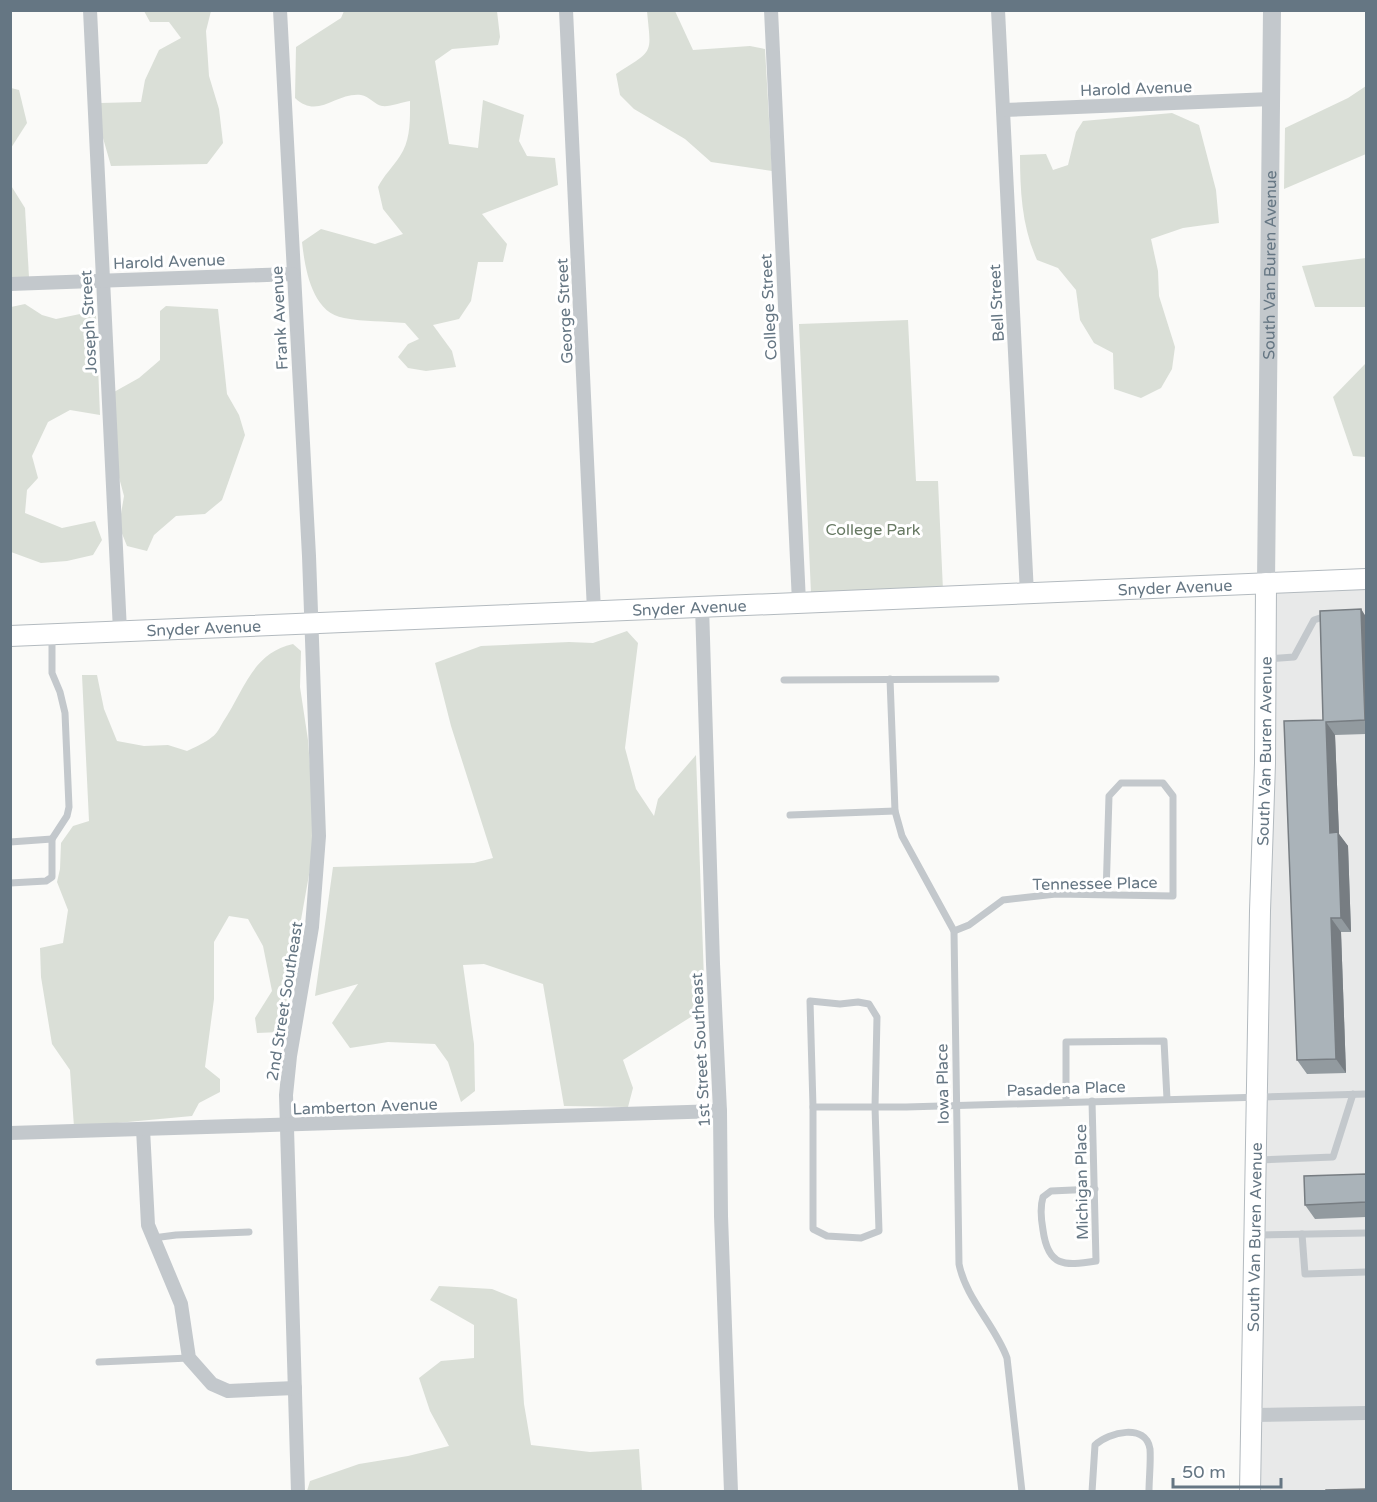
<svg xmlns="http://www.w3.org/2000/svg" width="1377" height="1502" viewBox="0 0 1377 1502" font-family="'Varela Round',sans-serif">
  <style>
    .built { fill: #e8e9e9 }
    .green { fill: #dadfd7 }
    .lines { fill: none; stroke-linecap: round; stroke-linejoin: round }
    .secondary-casing { stroke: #b3babf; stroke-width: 22 }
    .service { stroke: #c3c8cc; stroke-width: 7 }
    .minor { stroke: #c3c8cc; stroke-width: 14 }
    .tertiary { stroke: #c3c8cc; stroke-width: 18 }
    .secondary { stroke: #fff; stroke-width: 20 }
    .wall { fill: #929a9f }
    .shaded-wall { fill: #777d82 }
    .building { fill: #aab3b9; stroke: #777d82; stroke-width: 1.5 }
    .labels { text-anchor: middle; stroke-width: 6; stroke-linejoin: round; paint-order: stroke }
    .street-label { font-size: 16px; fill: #657683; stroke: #fff }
    .park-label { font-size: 16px; fill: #687a64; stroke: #fff }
  </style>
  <rect width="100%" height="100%" fill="#fafaf8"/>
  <!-- built -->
  <polygon class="built" points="1366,579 1366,1491 1249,1492 1266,583"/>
  <!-- green -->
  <g class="green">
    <polygon points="144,11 211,11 206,31 209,76 219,109 223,143 207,164 111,166 99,124 100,103 141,102 145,80 159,50 181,38 169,22 150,22"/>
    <path d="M 344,11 L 497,11 L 500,37 L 498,45 L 452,49 L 435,61 L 449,144 L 478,148 L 483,100 L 524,115 L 519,141 L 527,156 L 555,158 L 558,185 L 482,214 L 507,244 L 503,262 L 478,262 L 471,301 L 459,319 L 433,325 L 452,351 L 456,367 L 426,371 L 408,368 L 398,357 L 408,344 L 419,339 L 405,323 C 385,321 364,322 344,318 C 312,313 305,269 302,242 L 321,229 L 375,244 L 403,234 L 383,209 L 378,187 C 384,175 393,167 400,156 C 411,140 410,119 410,101 C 402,102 390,107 382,106 C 375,105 369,96 361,95 C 336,92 318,120 295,98 L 296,47 L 341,18 Z"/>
    <path d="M 647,11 L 675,11 L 693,50 L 750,46 L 765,49 L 772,171 L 711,162 L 685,139 L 634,109 L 620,95 L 616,74 C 655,49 651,55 647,11 Z"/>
    <polygon points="1366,86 1366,154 1284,189 1285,128 1348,98"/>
    <polygon points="11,88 19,90 27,123 11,148"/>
    <path d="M 1172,113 L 1199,125 L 1216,190 L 1219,223 L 1183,228 L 1151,239 L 1158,271 L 1159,296 L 1175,347 L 1172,369 L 1161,388 L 1141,398 L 1114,389 L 1113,353 L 1094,343 L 1080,320 L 1076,290 L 1058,268 L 1037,260 C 1022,227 1020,191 1020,155 L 1046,154 L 1053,170 L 1068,165 L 1076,132 L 1083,121 Z"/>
    <polygon points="10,184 25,208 29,277 11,277"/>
    <polygon points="1366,258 1366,307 1315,307 1302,266"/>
    <polygon points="25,304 42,315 56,319 80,314 96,316 100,415 70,410 48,422 32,456 38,478 27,490 25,513 62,528 95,521 102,540 93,555 67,561 41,563 11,552 11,307"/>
    <polygon points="166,306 218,309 227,394 239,415 245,435 222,500 205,514 176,516 154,535 147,551 127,546 119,526 124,496 117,470 114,392 139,378 160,360 160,311"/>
    <polygon points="908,320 916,481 938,481 943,590 811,593 799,324"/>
    <polygon points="1366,363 1366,457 1353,456 1333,397"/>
    <polygon points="627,631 638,643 625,748 636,789 654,816 658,799 696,755 705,1008 623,1060 633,1088 628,1107 564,1106 543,984 484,964 463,965 474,1044 475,1091 461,1102 448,1062 435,1044 388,1042 350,1048 332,1023 358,984 315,996 333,867 474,863 493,858 451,726 435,663 481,646 569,642 593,643"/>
    <path d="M 293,644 L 301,651 L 300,687 L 308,740 L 313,806 L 312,858 L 281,1032 L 257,1033 L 255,1018 L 272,991 L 263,946 L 248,919 L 229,916 L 214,942 L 214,999 L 205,1067 L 220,1079 L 220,1092 L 199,1103 L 192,1116 L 74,1127 L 70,1070 L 52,1044 L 41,977 L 40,948 L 63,943 L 68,910 L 57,882 L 60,869 L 61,843 L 73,826 L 89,821 L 82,675 L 97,675 L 104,709 L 117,741 L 144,746 L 168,745 L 187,751 C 195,747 205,743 212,737 C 217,734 220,727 223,722 C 244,691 252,653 293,644 Z"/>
    <polygon points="439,1286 492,1289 517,1299 524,1404 531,1445 590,1452 639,1449 642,1491 307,1491 310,1481 359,1464 408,1456 449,1446 430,1411 419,1378 441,1361 474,1358 474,1325 430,1300"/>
  </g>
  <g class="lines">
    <defs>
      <g id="secondary">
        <path id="s2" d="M 10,636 L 1366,579"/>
        <path id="s3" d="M 1250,1492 L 1260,911 L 1265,763 L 1266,583"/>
      </g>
    </defs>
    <!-- secondary casing -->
    <use href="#secondary" class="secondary-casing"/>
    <!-- service -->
    <g class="service">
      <polyline points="1267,659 1294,657 1314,620 1326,616"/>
      <path d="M 890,679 L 895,811 L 902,836 L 954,931 L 959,1264 C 966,1299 995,1325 1007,1358 L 1022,1492"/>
      <polyline points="784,680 996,679"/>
      <polyline points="790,815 895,811"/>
      <polyline points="10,842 52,839"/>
      <polyline points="10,883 46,881 52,877 52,839 67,816 69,807 65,713 60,692 52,673 52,636"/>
      <polyline points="954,931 969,925 1003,900 1056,894 1173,896 1173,796 1163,783 1121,783 1109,796 1106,895"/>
      <polygon points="810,1001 840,1004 858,1002 869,1004 877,1017 875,1107 879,1231 861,1238 827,1236 813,1229 813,1107"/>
      <path d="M 1092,1101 L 1096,1261 C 1064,1266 1048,1267 1043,1230 C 1041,1219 1040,1207 1043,1197 L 1051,1191 L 1095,1189"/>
      <polyline points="1066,1102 1066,1042 1164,1041 1167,1099"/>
      <polyline points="813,1107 906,1107 1366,1094"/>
      <polyline points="1257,1160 1333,1157 1353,1094"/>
      <polyline points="1302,1234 1305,1274 1366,1272"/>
      <polyline points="1256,1235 1366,1233"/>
      <polyline points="153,1238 176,1235 249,1232"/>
      <polyline points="99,1362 189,1358"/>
      <path d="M 1092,1492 L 1095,1445 C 1109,1432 1146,1423 1150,1449 C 1151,1462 1149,1478 1149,1492"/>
    </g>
    <!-- minor -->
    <g class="minor">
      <polyline points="90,10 120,631"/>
      <polyline points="280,10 309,556 319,836 312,927 290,1056 286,1095 298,1492"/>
      <polyline points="566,10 594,611"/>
      <polyline points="771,10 799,602"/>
      <polyline points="998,10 1027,594"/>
      <polyline points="1003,110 1271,99"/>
      <polyline points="10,284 293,274"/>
      <polyline points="702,606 713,964 720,1111 721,1216 731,1492"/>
      <polyline points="143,1129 148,1225 181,1304 189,1358 212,1384 228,1391 295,1388"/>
      <polyline points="10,1133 720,1111"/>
      <polyline points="1251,1415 1366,1413"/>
    </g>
    <!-- tertiary -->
    <path class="tertiary" id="s1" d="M 1266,583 L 1272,10"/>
    <!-- secondary -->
    <use href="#secondary" class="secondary"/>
  </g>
  <!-- wall -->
  <g class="wall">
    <polygon points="1361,609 1366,617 1366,734 1335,735 1339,834 1348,846 1351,932 1341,932 1346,1073 1307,1074 1297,1060 1323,720"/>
    <polygon points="1366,1174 1366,1217 1315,1219 1305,1205"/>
  </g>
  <!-- shaded-wall -->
  <g class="shaded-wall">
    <polygon points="1361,609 1366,617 1366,722 1365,720"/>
    <polygon points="1326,722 1335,735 1339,834 1348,846 1351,932 1341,918 1330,833"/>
    <polygon points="1331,918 1341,932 1346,1073 1336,1059"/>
  </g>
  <!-- building -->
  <g class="building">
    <polygon points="1361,609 1365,720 1326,722 1330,833 1338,832 1341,918 1331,918 1336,1059 1297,1060 1284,721 1323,720 1320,611"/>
    <polygon points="1366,1174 1366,1202 1305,1205 1304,1176"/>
    <polygon points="1366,1489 1366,1491 1326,1491 1326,1490"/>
  </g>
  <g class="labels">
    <!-- street labels -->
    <g class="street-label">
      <text transform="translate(1136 88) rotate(-2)" y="6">Harold Avenue</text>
      <text transform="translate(169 261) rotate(-2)" y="6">Harold Avenue</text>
      <text dy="6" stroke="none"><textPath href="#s1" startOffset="318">South Van Buren Avenue</textPath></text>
      <text transform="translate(996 303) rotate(-93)" y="6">Bell Street</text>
      <text transform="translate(768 307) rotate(-93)" y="6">College Street</text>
      <text transform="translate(564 311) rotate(-93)" y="6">George Street</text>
      <text transform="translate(279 318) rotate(-93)" y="6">Frank Avenue</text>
      <text transform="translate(88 322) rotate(-93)" y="6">Joseph Street</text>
      <text dy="6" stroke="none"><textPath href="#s2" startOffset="1166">Snyder Avenue</textPath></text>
      <text dy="6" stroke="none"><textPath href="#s2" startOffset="680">Snyder Avenue</textPath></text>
      <text dy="6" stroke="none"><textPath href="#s2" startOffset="194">Snyder Avenue</textPath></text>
      <text dy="6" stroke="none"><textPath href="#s3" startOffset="741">South Van Buren Avenue</textPath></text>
      <text transform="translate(1095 883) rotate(-1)" y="6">Tennessee Place</text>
      <text transform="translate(284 1001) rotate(-81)" y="6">2nd Street Southeast</text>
      <text transform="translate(700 1050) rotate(-93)" y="6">1st Street Southeast</text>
      <text transform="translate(942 1084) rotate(-91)" y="6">Iowa Place</text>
      <text transform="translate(1066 1088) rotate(-2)" y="6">Pasadena Place</text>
      <text transform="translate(365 1106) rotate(-2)" y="6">Lamberton Avenue</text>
      <text transform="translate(1081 1182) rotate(-91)" y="6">Michigan Place</text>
      <text dy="6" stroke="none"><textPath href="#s3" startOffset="255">South Van Buren Avenue</textPath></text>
    </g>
    <!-- park labels -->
    <g class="park-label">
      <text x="873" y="535">College Park</text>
    </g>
  </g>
  <!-- border -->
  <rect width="1377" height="1502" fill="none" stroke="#657683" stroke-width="24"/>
  <!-- scale -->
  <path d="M1173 1478v9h108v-9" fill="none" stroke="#657683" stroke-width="3"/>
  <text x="1182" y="1478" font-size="18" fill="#657683" stroke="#ffffff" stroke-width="4.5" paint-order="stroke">50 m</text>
</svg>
